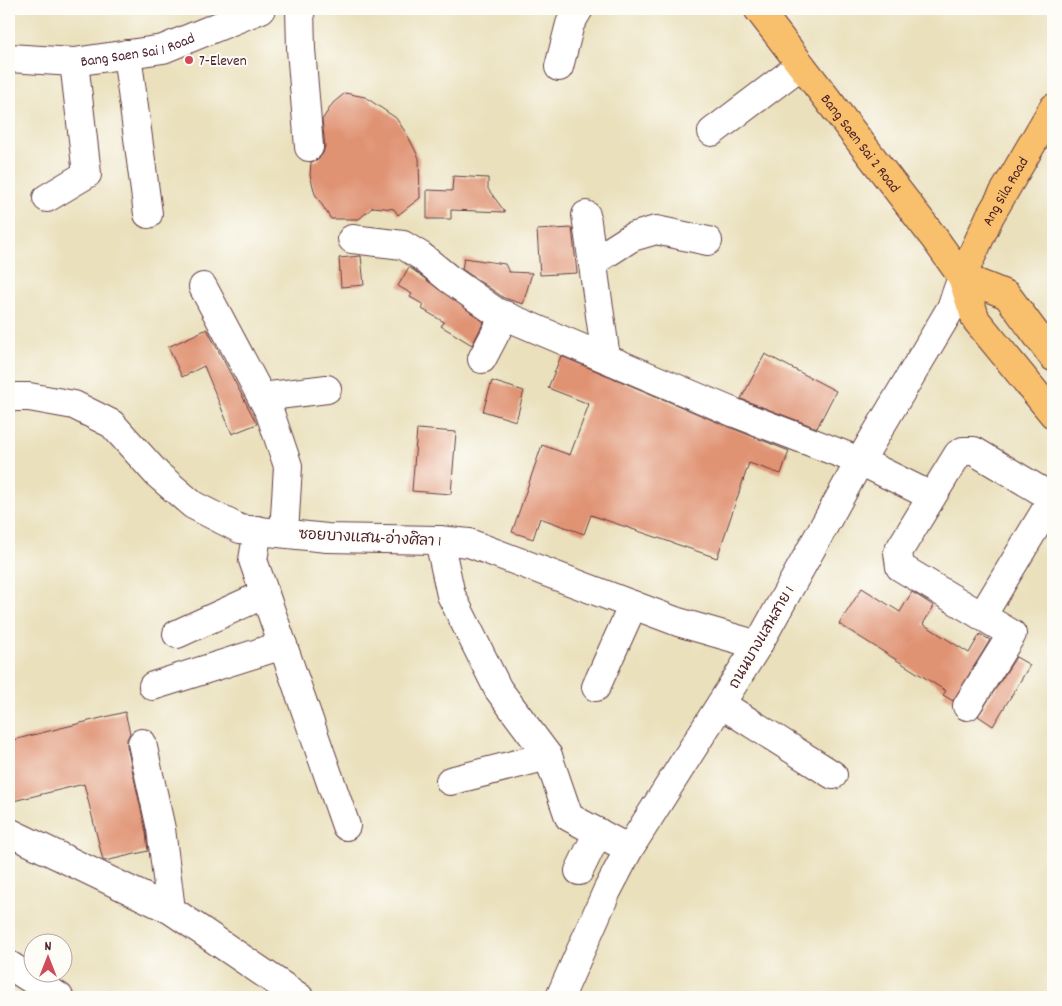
<svg xmlns="http://www.w3.org/2000/svg" width="1062" height="1006" viewBox="0 0 1062 1006" font-family="Dekko,'Playpen Sans Thai',sans-serif">
  <style>
    .building { fill: #e09373 }
    .lines { fill: none; stroke-linecap: round; stroke-linejoin: round }
    .minor-casing { stroke: #623c41; stroke-width: 30 }
    .major-casing { stroke: #623c41; stroke-width: 30 }
    .minor { stroke: #fff; stroke-width: 28 }
    .major { stroke: #f8bf6c; stroke-width: 28 }
    .poi-dot { fill: #d1495b; stroke: #fdfcf7; stroke-width: 2 }
    .labels { text-anchor: middle; stroke-width: 4; stroke-linejoin: round; paint-order: stroke }
    .street-label { font-size: 15px; fill: #4a1f2b; stroke: #fdfcf7 }
    .poi-label { font-size: 15px; fill: #4a1f2b; stroke: #fdfcf7; text-anchor: start }
  </style>
  <rect width="100%" height="100%" fill="#fdfcf7"/>
  <filter id="ink" filterUnits="userSpaceOnUse"><feTurbulence type="fractalNoise" baseFrequency=".02" numOctaves="2"/><feDisplacementMap in="SourceGraphic" scale="10" xChannelSelector="R" yChannelSelector="G"/><feConvolveMatrix kernelMatrix="1 2 1 2 8 2 1 2 1" color-interpolation-filters="sRGB"/></filter>
  <filter id="wash" filterUnits="userSpaceOnUse"><feTurbulence type="fractalNoise" baseFrequency=".0096" numOctaves="4" result="noise"/><feDisplacementMap in="SourceGraphic" scale="20" xChannelSelector="R" yChannelSelector="G"/><feGaussianBlur stdDeviation="1.12" result="paint"/><feColorMatrix in="noise" values="0 0 0 0 0 0 0 0 0 0 0 0 0 0 0 0 0 1.4 0 .05"/><feComposite in="paint" operator="in"/></filter>
  <g filter="url(#wash)">
    <rect width="100%" height="100%" fill="#eae0bc"/>
    <g id="blocks">
      <!-- building -->
      <g class="building">
        <polygon points="345,93 365,97 396,118 408,136 419,158 420,198 398,215 394,209 373,207 359,219 331,219 315,194 310,175 311,162 318,160 323,153 325,146 322,120 333,103"/>
        <polygon points="453,176 488,178 488,189 505,212 451,210 451,219 427,219 427,190 452,191"/>
        <polygon points="572,228 577,273 540,275 537,230"/>
        <polygon points="361,256 364,285 341,287 339,258"/>
        <polygon points="464,258 505,264 509,272 532,273 523,304 504,298 462,269"/>
        <polygon points="409,267 484,322 472,345 441,326 444,322 422,309 424,305 410,297 412,294 398,286"/>
        <polygon points="207,329 257,424 232,434 204,366 182,377 168,347"/>
        <polygon points="765,354 836,391 817,428 741,399"/>
        <polygon points="561,356 729,427 789,451 781,474 749,463 717,558 591,515 584,534 540,518 533,539 512,532 542,445 570,455 589,404 548,388"/>
        <polygon points="492,381 524,391 516,421 483,411"/>
        <polygon points="417,429 456,432 451,494 412,491"/>
        <polygon points="862,588 900,612 912,592 934,606 923,624 969,653 980,634 990,640 953,701 943,695 946,691 839,624"/>
        <polygon points="1016,657 1030,665 993,726 978,716"/>
        <polygon points="125,712 130,733 127,739 127,746 146,832 148,851 105,861 103,860 84,784 9,802 9,741"/>
      </g>
    </g>
  </g>
  <g filter="url(#ink)">
    <use href="#blocks" fill-opacity="0" stroke="#623c41" stroke-width="1"/>
    <g class="lines">
      <defs>
        <g id="minor">
          <polyline points="300,9 301,49 309,147"/>
          <polyline points="127,54 148,214"/>
          <path id="s1" d="M 9,58 L 74,62 L 163,49 L 261,9"/>
          <polyline points="559,67 570,24 579,9"/>
          <polyline points="712,132 801,65"/>
          <polyline points="47,198 87,174 74,62"/>
          <polyline points="586,215 606,358"/>
          <polyline points="352,239 403,245 421,256 448,278 496,312 735,413 860,461 931,496"/>
          <polyline points="593,262 632,237 656,230 708,241"/>
          <polyline points="203,287 270,413 288,466 284,533"/>
          <polyline points="482,359 505,315"/>
          <polyline points="9,397 29,397 74,405 112,424 157,474 193,505 240,529 327,538 439,540 469,543 678,622 758,645"/>
          <polyline points="262,397 327,389"/>
          <polyline points="258,530 253,560 346,826"/>
          <polyline points="439,540 451,595 498,689 548,756 569,817 629,849"/>
          <polyline points="982,616 1053,498"/>
          <polyline points="177,634 265,594"/>
          <polyline points="153,686 283,645"/>
          <polyline points="596,687 633,605"/>
          <polyline points="721,704 833,775"/>
          <polyline points="967,706 1012,634 900,567 898,552 958,454 963,451 974,451 1053,498"/>
          <polyline points="142,743 161,829 171,910"/>
          <polyline points="450,781 548,756"/>
          <polyline points="9,832 171,910 299,997"/>
          <polyline points="579,871 598,832"/>
          <polyline points="9,965 59,997"/>
          <polyline points="560,997 607,891 629,849 758,645 860,461 951,308 962,277"/>
        </g>
        <g id="major">
          <path id="s2" d="M 758,9 L 935,239 L 962,277 L 976,320 L 1053,414"/>
          <path id="s3" d="M 962,277 L 990,216 L 1053,108"/>
          <polyline points="962,277 1007,295 1053,357"/>
        </g>
      </defs>
      <!-- minor casing -->
      <use href="#minor" class="minor-casing"/>
      <!-- major casing -->
      <use href="#major" class="major-casing"/>
      <!-- minor -->
      <use href="#minor" class="minor"/>
      <!-- major -->
      <use href="#major" class="major"/>
    </g>
  </g>
  <!-- markers -->
  <circle class="poi-dot" cx="189" cy="60" r="5"/>
  <g class="labels">
    <!-- street labels -->
    <g class="street-label">
      <text dy="5" stroke="none"><textPath href="#s1" startOffset="130">Bang Saen Sai 1 Road</textPath></text>
      <text dy="5" stroke="none"><textPath href="#s2" startOffset="169">Bang Saen Sai 2 Road</textPath></text>
      <text dy="5" stroke="none"><textPath href="#s3" startOffset="96">Ang Sila Road</textPath></text>
      <text transform="translate(370 537) rotate(3)" y="5">ซอยบางแสน-อ่างศิลา 1</text>
      <text transform="translate(761 637) rotate(-60)" y="5">ถนนบางแสนสาย 1</text>
    </g>
    <!-- poi labels -->
    <g class="poi-label">
      <text x="199" y="65">7-Eleven</text>
    </g>
  </g>
  <!-- margin -->
  <rect width="1062" height="1006" fill="none" stroke="#fdfcf7" stroke-width="30"/>
  <!-- north arrow -->
  <g transform="translate(48 958)"><circle r="24" fill="#fdfcf7" stroke="#b5a4a5"/>
  <path d="M0-4L9 19L0 12L-9 19Z" fill="#d1495b"/>
  <text y="-8" font-size="14" font-weight="bold" text-anchor="middle" fill="#4a1f2b">N</text>
  </g>
</svg>
